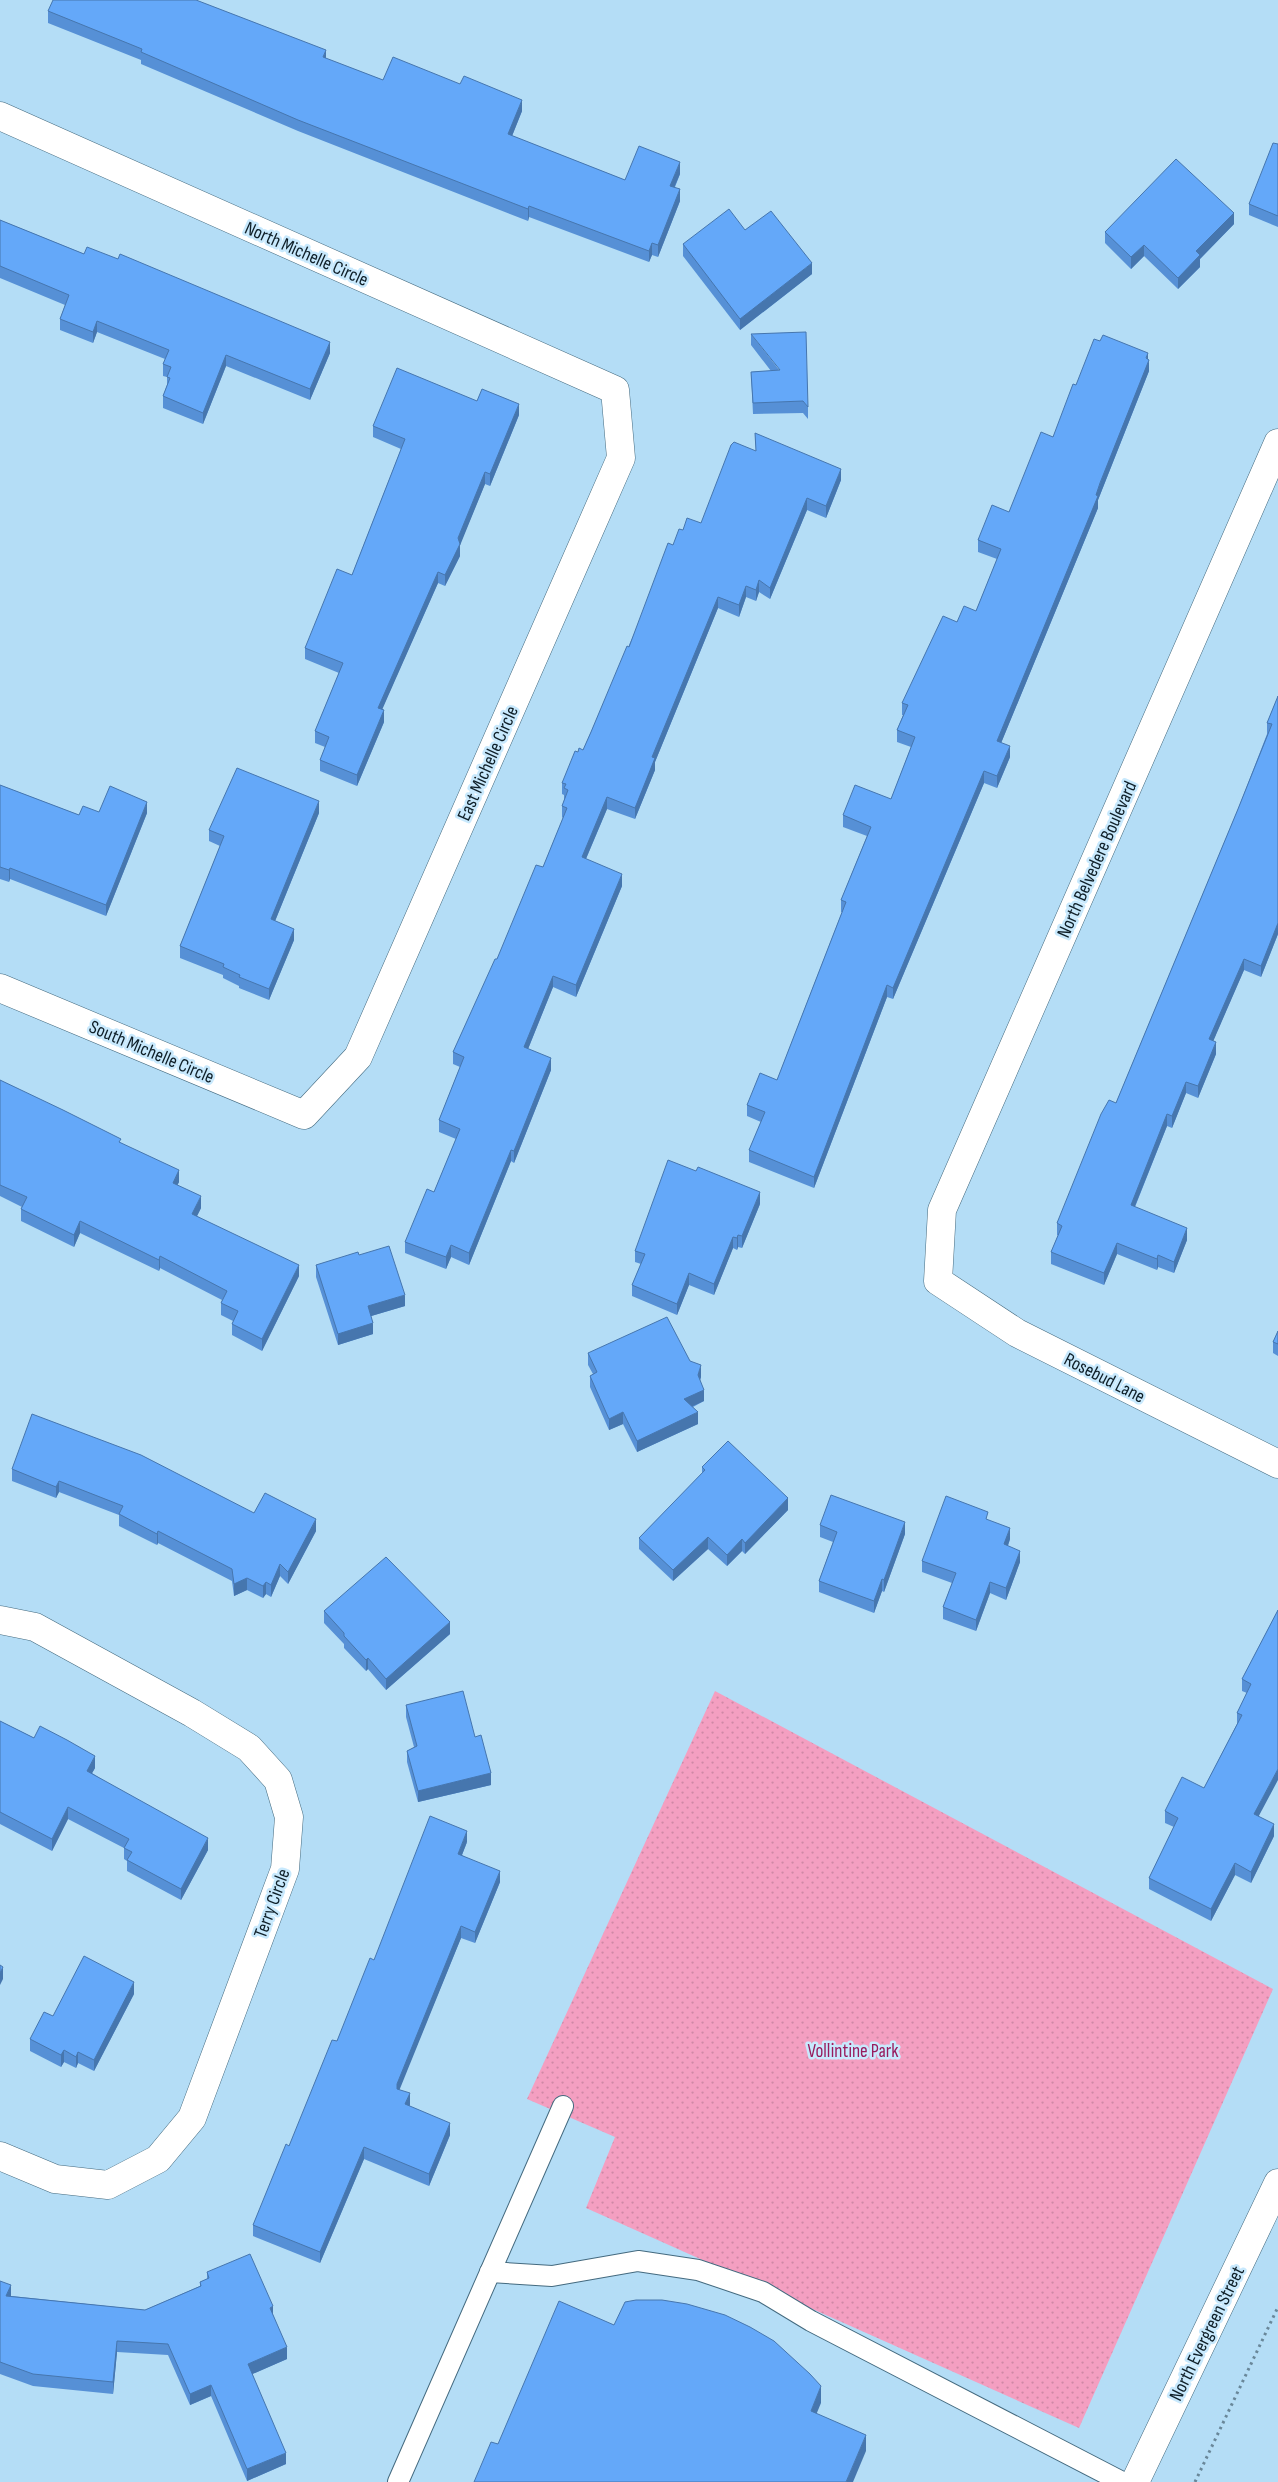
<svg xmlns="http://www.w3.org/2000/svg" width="1278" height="2482" viewBox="0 0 1278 2482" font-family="'Sofia Sans Condensed',sans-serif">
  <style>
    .park { fill: url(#park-dots) }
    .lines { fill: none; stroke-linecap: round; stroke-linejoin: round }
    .service-casing { stroke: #446a7f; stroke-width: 22 }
    .minor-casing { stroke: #446a7f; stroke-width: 29 }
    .tertiary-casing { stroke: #446a7f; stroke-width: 29 }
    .path { stroke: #698799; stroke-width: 3; stroke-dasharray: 2.5 4; stroke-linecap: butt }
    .service { stroke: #fff; stroke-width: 20 }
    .minor { stroke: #fff; stroke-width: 28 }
    .tertiary { stroke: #fff; stroke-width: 28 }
    .wall { fill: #5690d6 }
    .shaded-wall { fill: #4676ae }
    .building { fill: #64a8f9; stroke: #4676ae }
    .labels { text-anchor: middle; stroke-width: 5; stroke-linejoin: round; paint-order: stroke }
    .street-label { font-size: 19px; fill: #0f1f28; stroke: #c8e9fd }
    .park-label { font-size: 19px; fill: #981b5d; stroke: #c8e9fd }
  </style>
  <defs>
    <pattern id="park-dots" width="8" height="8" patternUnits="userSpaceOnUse" patternTransform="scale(1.25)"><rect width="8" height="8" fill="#f49fc1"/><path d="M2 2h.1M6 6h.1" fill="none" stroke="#d088a6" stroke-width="1.8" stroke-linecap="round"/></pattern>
  </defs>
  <rect width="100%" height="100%" fill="#b4ddf6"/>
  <!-- park -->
  <polygon class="park" points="715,1691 1273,1989 1079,2428 586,2208 615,2137 527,2099"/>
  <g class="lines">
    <defs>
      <g id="service">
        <polyline points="490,2272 552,2276 638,2261 698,2270 763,2292 811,2321 1122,2482"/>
        <polyline points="398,2482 563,2106"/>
      </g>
      <g id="minor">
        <polyline points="0,116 615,390 621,458 358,1057 304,1115 0,988"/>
        <polyline points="1278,443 942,1210 938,1281 1017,1333 1278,1464"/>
        <polyline points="0,1620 35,1627 192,1713 249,1748 278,1780 289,1817 285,1869 192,2118 158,2159 108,2185 55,2179 0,2156"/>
      </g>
      <polyline id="tertiary" points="1135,2482 1278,2183"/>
    </defs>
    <!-- service casing -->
    <use href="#service" class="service-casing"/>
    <!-- minor casing -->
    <use href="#minor" class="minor-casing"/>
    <!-- tertiary casing -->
    <use href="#tertiary" class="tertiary-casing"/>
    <!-- path -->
    <polyline class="path" points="1195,2482 1278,2307"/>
    <!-- service -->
    <use href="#service" class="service"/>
    <!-- minor -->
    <use href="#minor" class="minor"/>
    <!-- tertiary -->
    <use href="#tertiary" class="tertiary"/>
  </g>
  <!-- wall -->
  <g class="wall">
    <polygon points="48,11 326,59 383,80 522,111 512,136 625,180 680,174 675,187 680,201 658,257 652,255 649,262 529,217 528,221 298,131 141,64 141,60 48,23"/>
    <polygon points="1278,144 1278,227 1249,215 1249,204"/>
    <polygon points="0,220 330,353 310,400 226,366 203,424 163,408 163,396 167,385 167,377 163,376 163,364 165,359 97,332 93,343 60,330 60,319 65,305 0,278"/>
    <polygon points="1234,224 1200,259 1200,267 1178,289 1144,256 1131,269 1105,243 1105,232"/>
    <polygon points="745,230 812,274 740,330 683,256 683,244"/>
    <polygon points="751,334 808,407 808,419 803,413 753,414 751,372 771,371 751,345"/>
    <polygon points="1148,359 1149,371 1100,495 1098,500 1098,508 1001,743 1010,757 997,788 984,783 893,999 887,997 814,1188 749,1162 749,1150 761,1122 747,1116 747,1105 777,1080 842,912 841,912 841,900 867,836 843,827 843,815 891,799 911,747 897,742 897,730 903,715 902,715 902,703 957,622 976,611 997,559 978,552 978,540 1009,512 1053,437 1076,385"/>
    <polygon points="477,401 519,415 490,486 485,484 460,544 460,556 445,586 438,583 382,709 384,722 357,786 320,771 320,760 325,747 315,743 315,731 339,673 305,659 305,648 352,575 401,449 373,437 373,426"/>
    <polygon points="755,433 841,480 826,518 807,510 770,599 759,592 756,601 746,597 739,617 718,608 655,762 655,770 635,819 607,809 586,859 622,886 576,997 553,987 528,1049 551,1070 514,1163 511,1161 469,1265 451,1257 446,1269 405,1253 405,1242 434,1192 456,1139 439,1132 439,1120 460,1067 453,1064 453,1052 497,959 543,867 563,818 562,817 562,806 564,800 564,795 562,794 562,783 578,752 583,750 673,545 683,530 701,523 756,451"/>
    <polygon points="1278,696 1278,934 1261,977 1244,970 1213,1041 1216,1054 1198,1098 1186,1093 1172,1128 1167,1126 1135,1207 1187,1240 1174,1273 1158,1267 1157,1270 1117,1254 1104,1285 1051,1264 1051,1252 1058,1235 1057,1235 1057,1223 1116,1103 1238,809 1267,734 1267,723"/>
    <polygon points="0,785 79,815 99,812 147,813 106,916 10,879 9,882 0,879"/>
    <polygon points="319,813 275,921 294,940 269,1000 239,988 239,986 223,978 223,975 180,958 180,946 220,846 209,841 209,830"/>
    <polygon points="0,1080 121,1143 179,1182 177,1185 201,1208 197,1216 299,1276 262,1351 232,1335 232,1324 233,1321 221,1315 221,1303 222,1300 160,1268 159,1271 80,1233 74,1247 21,1221 21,1209 22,1207 0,1196"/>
    <polygon points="760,1204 742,1248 738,1247 737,1250 733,1248 714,1295 689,1285 677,1315 632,1296 632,1285 641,1264 635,1262 635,1251"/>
    <polygon points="359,1255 405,1306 371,1316 373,1334 338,1345 316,1277 316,1265"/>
    <polygon points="1278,1331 1278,1356 1273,1353 1273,1342"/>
    <polygon points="588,1353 690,1361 701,1377 700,1380 704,1401 693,1407 698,1424 637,1452 623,1424 609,1430 590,1387 590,1376 593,1374 588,1365"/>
    <polygon points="702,1467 788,1510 745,1554 742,1551 727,1566 708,1549 673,1581 639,1549 639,1538 702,1474"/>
    <polygon points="12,1469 254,1513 316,1531 288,1584 280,1576 271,1597 266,1594 263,1598 247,1590 234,1596 232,1581 158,1543 157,1545 119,1526 119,1515 59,1492 56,1498 12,1481"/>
    <polygon points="988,1520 1010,1539 1008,1546 1020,1562 1006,1600 990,1593 976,1631 943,1619 943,1607 952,1583 922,1572 922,1561"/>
    <polygon points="820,1525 905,1534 884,1592 882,1591 874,1613 819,1592 819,1581 833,1542 820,1537"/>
    <polygon points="1278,1610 1259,1816 1274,1836 1251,1883 1235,1875 1211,1921 1149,1889 1149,1878 1174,1827 1165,1823 1165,1811 1204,1788 1237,1724 1237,1713 1247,1693 1242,1691 1242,1679"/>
    <polygon points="324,1611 450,1634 386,1690 368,1669 366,1671 344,1648 344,1644 324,1623"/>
    <polygon points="406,1705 475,1737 491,1785 418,1802 407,1762 407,1751 414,1747 406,1717"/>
    <polygon points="0,1721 95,1768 92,1773 208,1850 181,1900 127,1871 127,1861 124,1859 124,1848 68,1819 52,1851 0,1824"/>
    <polygon points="467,1842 462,1855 500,1882 475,1943 461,1938 399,2089 410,2105 409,2106 450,2135 429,2186 364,2159 320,2263 253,2236 253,2225 374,1960"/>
    <polygon points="134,1994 94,2071 78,2063 76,2068 64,2062 61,2067 30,2051 30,2039 53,2016"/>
    <polygon points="207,2272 273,2315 287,2359 252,2374 286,2464 247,2481 211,2396 190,2405 168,2355 117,2352 113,2394 33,2386 0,2374 0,2281 11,2296 145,2310 200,2286 200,2282 207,2279"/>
  </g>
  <!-- shaded-wall -->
  <g class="shaded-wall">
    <polygon points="326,50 326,61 323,57"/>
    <polygon points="522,100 522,111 508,146 508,134"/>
    <polygon points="680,162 680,174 670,197 670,186"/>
    <polygon points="680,189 680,201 658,257 658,245"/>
    <polygon points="529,206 529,217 528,221 528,209"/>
    <polygon points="1234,213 1234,224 1200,259 1200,267 1178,289 1178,278 1196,251"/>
    <polygon points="652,243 652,255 649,262 649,251"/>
    <polygon points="1144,245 1144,256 1131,269 1131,257"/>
    <polygon points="812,263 812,274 740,330 740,319"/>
    <polygon points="97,321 97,332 93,343 93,332"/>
    <polygon points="330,342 330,353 310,400 310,389"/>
    <polygon points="1148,353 1148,363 1149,360 1149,371 1100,495 1098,500 1098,508 997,753 997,741 1096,495"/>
    <polygon points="226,355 226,366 203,424 203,413"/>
    <polygon points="519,404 519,415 490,486 490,474"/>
    <polygon points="841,469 841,480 826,518 826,506"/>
    <polygon points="485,472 485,484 459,548 460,544 460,556 445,586 445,575 458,538"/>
    <polygon points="807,498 807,510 770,599 770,588"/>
    <polygon points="438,572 438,583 378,719 378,708"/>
    <polygon points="759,580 759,592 756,601 756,590"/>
    <polygon points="746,586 746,597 739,617 739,605"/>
    <polygon points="718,597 718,608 655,762 655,770 635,819 635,808 652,757"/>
    <polygon points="384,710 384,722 357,786 357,775"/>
    <polygon points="1010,746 1010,757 997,788 997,776"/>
    <polygon points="984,771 984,783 893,999 893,988"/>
    <polygon points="607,797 607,809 582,868 582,857"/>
    <polygon points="319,801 319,813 271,931 271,919"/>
    <polygon points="147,802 147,813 106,916 106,905"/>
    <polygon points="10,868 10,879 9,882 9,870"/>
    <polygon points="622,874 622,886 576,997 576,985"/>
    <polygon points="1278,923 1278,934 1261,977 1261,966"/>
    <polygon points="294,929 294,940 269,1000 269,989"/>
    <polygon points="1244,959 1244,970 1209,1051 1209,1039"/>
    <polygon points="553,976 553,987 524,1059 524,1047"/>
    <polygon points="887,985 887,997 814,1188 814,1177"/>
    <polygon points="1216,1042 1216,1054 1198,1098 1198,1086"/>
    <polygon points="551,1058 551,1070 514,1163 514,1151"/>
    <polygon points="1186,1082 1186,1093 1172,1128 1172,1116"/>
    <polygon points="1167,1114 1167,1126 1131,1216 1131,1205"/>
    <polygon points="511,1150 511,1161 469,1265 469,1253"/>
    <polygon points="179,1170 179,1182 173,1194 173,1183"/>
    <polygon points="760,1192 760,1204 742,1248 742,1236"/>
    <polygon points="201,1196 201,1208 192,1226 192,1214"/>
    <polygon points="80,1221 80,1233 74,1247 74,1235"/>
    <polygon points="1187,1228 1187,1240 1174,1273 1174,1262"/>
    <polygon points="738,1235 738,1247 737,1250 737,1238"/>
    <polygon points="733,1237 733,1248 714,1295 714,1284"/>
    <polygon points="1117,1243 1117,1254 1104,1285 1104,1273"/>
    <polygon points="451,1245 451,1257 446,1269 446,1257"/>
    <polygon points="1158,1255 1158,1267 1157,1270 1157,1259"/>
    <polygon points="160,1256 160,1268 159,1271 159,1260"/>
    <polygon points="299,1265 299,1276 262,1351 262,1339"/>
    <polygon points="689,1273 689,1285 677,1315 677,1304"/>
    <polygon points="405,1295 405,1306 368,1317 368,1306"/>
    <polygon points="373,1323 373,1334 338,1345 338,1334"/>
    <polygon points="701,1365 701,1377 698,1386 698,1375"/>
    <polygon points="704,1390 704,1401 684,1410 684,1399"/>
    <polygon points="623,1412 623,1424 609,1430 609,1419"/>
    <polygon points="698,1412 698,1424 637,1452 637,1441"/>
    <polygon points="59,1481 59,1492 56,1498 56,1487"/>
    <polygon points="788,1498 788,1510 745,1554 745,1543"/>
    <polygon points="316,1519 316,1531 288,1584 288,1572"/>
    <polygon points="905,1522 905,1534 884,1592 884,1580"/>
    <polygon points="1010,1528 1010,1539 1004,1556 1004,1544"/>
    <polygon points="158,1531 158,1543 157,1545 157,1534"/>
    <polygon points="708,1537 708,1549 673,1581 673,1570"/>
    <polygon points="742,1539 742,1551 727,1566 727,1555"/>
    <polygon points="1020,1551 1020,1562 1006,1600 1006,1588"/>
    <polygon points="280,1564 280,1576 271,1597 271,1585"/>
    <polygon points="247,1578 247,1590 234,1596 234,1584"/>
    <polygon points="882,1579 882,1591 874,1613 874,1601"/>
    <polygon points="266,1582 266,1594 263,1598 263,1586"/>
    <polygon points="990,1582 990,1593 976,1631 976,1620"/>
    <polygon points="450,1622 450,1634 386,1690 386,1679"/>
    <polygon points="368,1658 368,1669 366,1671 366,1660"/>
    <polygon points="95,1756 95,1768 87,1782 87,1771"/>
    <polygon points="1278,1769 1278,1780 1254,1825 1254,1814"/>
    <polygon points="491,1773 491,1785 418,1802 418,1791"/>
    <polygon points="68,1807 68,1819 52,1851 52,1839"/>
    <polygon points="1274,1824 1274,1836 1251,1883 1251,1872"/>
    <polygon points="467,1831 467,1842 458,1865 458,1854"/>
    <polygon points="208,1838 208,1850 181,1900 181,1889"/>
    <polygon points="1235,1863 1235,1875 1211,1921 1211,1909"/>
    <polygon points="500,1871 500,1882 475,1943 475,1932"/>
    <polygon points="461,1926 461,1938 397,2096 397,2084"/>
    <polygon points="3,1967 3,1979 0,1985 0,1973"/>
    <polygon points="134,1982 134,1994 94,2071 94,2060"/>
    <polygon points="64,2050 64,2062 61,2067 61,2055"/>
    <polygon points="78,2052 78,2063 76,2068 76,2057"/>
    <polygon points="410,2093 410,2105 405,2116 405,2104"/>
    <polygon points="450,2123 450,2135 429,2186 429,2174"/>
    <polygon points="364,2147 364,2159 320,2263 320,2252"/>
    <polygon points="11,2285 11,2297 6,2296"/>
    <polygon points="273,2306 273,2317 270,2308"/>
    <polygon points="117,2341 117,2352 113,2394 113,2382"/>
    <polygon points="287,2347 287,2359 248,2376 248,2364"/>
    <polygon points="211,2385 211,2396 190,2405 190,2394"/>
    <polygon points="821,2386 821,2403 811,2427 811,2411"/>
    <polygon points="866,2435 866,2451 853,2482 846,2482"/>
    <polygon points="286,2453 286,2464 247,2481 247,2469"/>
  </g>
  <!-- building -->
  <g class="building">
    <polygon points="53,0 196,0 326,50 323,57 383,80 393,57 460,84 464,76 522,100 508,134 625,180 639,146 680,162 670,186 680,189 658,245 652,243 649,251 529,206 528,209 298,120 141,52 142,49 48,11"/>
    <polygon points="1273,143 1278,144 1278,216 1249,204"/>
    <polygon points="1176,159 1234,213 1196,251 1200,255 1178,278 1144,245 1131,257 1105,232"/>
    <polygon points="729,209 745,230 771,211 812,263 740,319 683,244"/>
    <polygon points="0,220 84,254 87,247 118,259 120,254 330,342 310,389 226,355 203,413 163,396 170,378 167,377 171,367 163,364 169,350 97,321 93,332 60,319 69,295 0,266"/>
    <polygon points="806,332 808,407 803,401 753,403 751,372 780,370 751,334"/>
    <polygon points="1103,335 1148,353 1146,358 1149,360 1100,483 1096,495 1098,496 997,741 1010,746 997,776 984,771 893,988 887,985 814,1177 749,1150 765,1112 747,1105 760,1073 777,1080 846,902 841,900 871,827 843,815 855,785 891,799 915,737 897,730 908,705 902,703 943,616 957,622 964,606 976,611 1001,549 978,540 992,505 1009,512 1041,432 1053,437 1073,384 1076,385 1094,339 1100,341"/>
    <polygon points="397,368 477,401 482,389 519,404 490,474 485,472 458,538 460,544 445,575 438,572 378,708 384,710 357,775 320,760 329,737 315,731 343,663 305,648 337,569 352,575 405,439 373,426"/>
    <polygon points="755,433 841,469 826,506 807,498 770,588 759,580 756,590 746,586 739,605 718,597 652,757 655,758 635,808 607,797 582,857 622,874 576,985 553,976 524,1047 551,1058 514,1151 511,1150 469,1253 451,1245 446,1257 405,1242 427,1189 434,1192 460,1129 439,1120 464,1057 453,1052 495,959 497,959 536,865 543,867 567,808 562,806 568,790 564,788 566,784 562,783 575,751 578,752 579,748 583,750 591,732 627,646 629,647 668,543 673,545 679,529 683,530 687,518 701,523 731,445 734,442 756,451"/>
    <polygon points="1278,696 1278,923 1261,966 1244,959 1209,1039 1216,1042 1198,1086 1186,1082 1172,1116 1167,1114 1131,1205 1187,1228 1174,1262 1158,1255 1157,1259 1117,1243 1104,1273 1051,1252 1062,1226 1057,1223 1101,1114 1109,1100 1116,1103 1238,809 1272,724 1267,723"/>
    <polygon points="237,768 319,801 271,919 294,929 269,989 239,977 240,975 223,967 224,964 180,946 224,836 209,830"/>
    <polygon points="0,785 79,815 83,806 99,812 110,786 147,802 106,905 10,868 9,870 0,867"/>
    <polygon points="0,1080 63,1110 121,1139 119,1142 179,1170 173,1183 201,1196 192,1214 299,1265 262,1339 232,1324 238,1311 221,1303 227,1291 160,1256 159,1260 80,1221 74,1235 21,1209 27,1197 0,1185"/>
    <polygon points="668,1160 696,1171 698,1167 760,1192 742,1236 738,1235 737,1238 733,1237 714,1284 689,1273 677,1304 632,1285 645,1254 635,1251"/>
    <polygon points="389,1246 405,1295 368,1306 373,1323 338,1334 316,1265 358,1252 359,1255"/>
    <polygon points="667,1317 690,1361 701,1365 698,1375 704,1390 684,1399 698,1412 637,1441 623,1412 609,1419 590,1376 597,1372 588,1353"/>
    <polygon points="1278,1331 1278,1344 1273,1342"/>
    <polygon points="32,1414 141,1455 254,1513 265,1493 316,1519 288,1572 280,1564 271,1585 266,1582 263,1586 247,1578 234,1584 232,1569 158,1531 157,1534 119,1514 123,1506 59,1481 56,1487 12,1469"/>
    <polygon points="728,1441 788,1498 745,1543 742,1539 727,1555 708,1537 673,1570 639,1538 705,1470 702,1467"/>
    <polygon points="831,1495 905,1522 884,1580 882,1579 874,1601 819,1581 837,1532 820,1525"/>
    <polygon points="946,1496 988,1512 986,1519 1010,1528 1004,1544 1020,1551 1006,1588 990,1582 976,1620 943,1607 956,1573 922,1561"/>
    <polygon points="386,1557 450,1622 386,1679 368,1658 366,1660 344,1636 344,1633 324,1611"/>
    <polygon points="1278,1610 1278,1769 1254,1814 1274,1824 1251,1872 1235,1863 1211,1909 1149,1878 1178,1818 1165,1811 1182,1777 1204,1788 1242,1715 1237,1713 1251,1684 1242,1679"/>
    <polygon points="463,1691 475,1737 481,1735 491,1773 418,1791 407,1751 417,1746 406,1705"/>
    <polygon points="0,1721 34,1738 40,1726 67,1740 95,1756 87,1771 208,1838 181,1889 127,1860 132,1852 124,1848 129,1839 68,1807 52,1839 0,1812"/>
    <polygon points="430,1816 467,1831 458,1854 500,1871 475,1932 461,1926 397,2084 397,2089 410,2093 405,2104 450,2123 429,2174 364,2147 320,2252 253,2225 286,2144 289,2146 332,2040 337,2041 370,1958 374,1960"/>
    <polygon points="84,1956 134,1982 94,2060 78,2052 76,2057 64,2050 61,2055 30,2039 44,2012 53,2016"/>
    <polygon points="0,1965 3,1967 0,1973"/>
    <polygon points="250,2254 273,2306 270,2308 287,2347 248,2364 286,2453 247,2469 211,2385 190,2394 168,2344 117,2341 113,2382 33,2374 0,2362 0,2281 11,2285 6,2296 145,2310 201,2286 200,2282 209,2278 207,2272"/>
    <polygon points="636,2300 662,2300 687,2304 725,2315 750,2327 774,2341 810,2374 821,2386 811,2411 866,2435 846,2482 474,2482 491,2442 498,2444 559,2301 614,2325 625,2302"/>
  </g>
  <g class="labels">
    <!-- street labels -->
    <g class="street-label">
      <text transform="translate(307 253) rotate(24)" y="7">North Michelle Circle</text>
      <text transform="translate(487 763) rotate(-66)" y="7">East Michelle Circle</text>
      <text transform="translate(1096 859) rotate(-66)" y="7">North Belvedere Boulevard</text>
      <text transform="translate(152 1051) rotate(23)" y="7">South Michelle Circle</text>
      <text transform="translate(1105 1377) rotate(27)" y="7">Rosebud Lane</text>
      <text transform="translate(271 1903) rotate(-70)" y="7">Terry Circle</text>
      <text transform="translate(1206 2333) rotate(-64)" y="7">North Evergreen Street</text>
    </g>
    <!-- park labels -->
    <g class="park-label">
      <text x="853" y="2057">Vollintine Park</text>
    </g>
  </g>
</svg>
